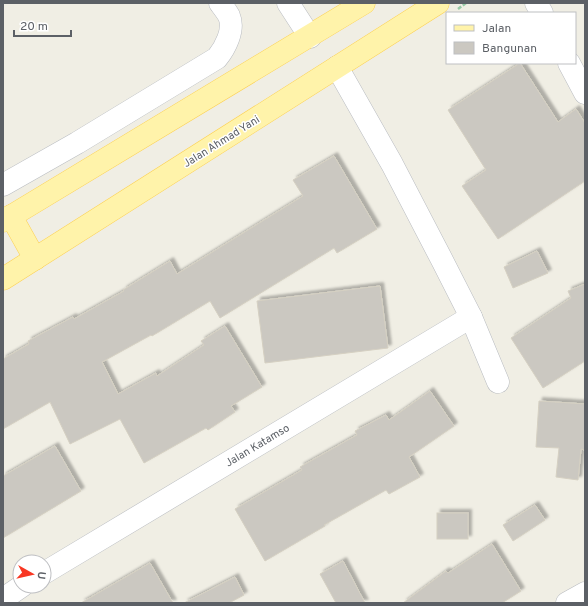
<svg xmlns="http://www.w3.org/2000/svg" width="588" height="606" viewBox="0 0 588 606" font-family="Overpass,sans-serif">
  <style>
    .building { fill: #cbc8c1; stroke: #d5d0c2; filter: url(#shadow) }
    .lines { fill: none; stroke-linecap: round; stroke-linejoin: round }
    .minor-casing { stroke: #b9bcc1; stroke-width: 23 }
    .major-casing { stroke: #fdd050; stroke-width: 23 }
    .path { stroke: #96c9a5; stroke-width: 2.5; stroke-dasharray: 4 2; stroke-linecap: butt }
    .minor { stroke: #fff; stroke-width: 22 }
    .major { stroke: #fff3aa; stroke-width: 22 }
    .labels { text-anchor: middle; stroke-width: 3; stroke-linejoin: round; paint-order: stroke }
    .street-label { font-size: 11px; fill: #5c6066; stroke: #fff }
  </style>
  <defs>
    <filter id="shadow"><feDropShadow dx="3.5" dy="-3.5" stdDeviation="1" flood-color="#0004"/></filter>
  </defs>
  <rect width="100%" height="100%" fill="#f0eee4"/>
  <!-- building -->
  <g class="building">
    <polygon points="520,63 558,122 576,109 585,123 585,181 498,239 462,186 486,170 448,110"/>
    <polygon points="334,156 377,229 337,253 334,248 220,318 210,301 152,336 151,335 102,362 118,394 156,373 157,376 204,345 201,341 225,326 262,387 231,406 235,412 208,430 206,428 144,463 120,419 70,444 50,402 3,429 3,359 29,344 28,341 73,317 74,319 124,291 123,290 170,261 177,274 303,196 293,180"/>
    <polygon points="537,251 548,273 513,288 504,267"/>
    <polygon points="585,284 585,361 543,388 511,338 571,298 568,291"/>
    <polygon points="380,286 388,348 265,363 257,301"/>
    <polygon points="430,391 454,426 409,457 420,477 389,494 386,490 324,525 325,526 265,561 235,509 302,470 300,467 357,435 355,431 386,415 389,420"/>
    <polygon points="539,401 585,404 585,450 581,449 578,480 556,477 559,448 536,447"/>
    <polygon points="55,446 81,491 3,538 3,476"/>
    <polygon points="535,505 545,520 513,541 503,525"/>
    <rect x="437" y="513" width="31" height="26"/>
    <polygon points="492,544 521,591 502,603 403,603 446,571 448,573"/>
    <polygon points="343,561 365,603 336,603 320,574"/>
    <polygon points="150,563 173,603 81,603"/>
    <polygon points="235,577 244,595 229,603 184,603"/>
  </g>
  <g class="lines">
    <defs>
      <g id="minor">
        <polyline points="288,3 310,37"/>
        <polyline points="536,3 542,13"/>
        <polyline points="569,63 585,93"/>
        <polyline points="337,67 392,164 443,262 471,317 498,382"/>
        <path d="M 3,185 L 77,143 L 217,58 C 225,48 235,30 229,16 C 227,12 223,7 220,3"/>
        <polyline points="44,573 471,317"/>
        <polyline points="3,599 22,586"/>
        <polyline points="567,603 585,593"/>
      </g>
      <g id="major">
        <polyline points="11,216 35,259"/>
        <polyline points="3,221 364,3"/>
        <polyline points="3,279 438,3"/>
      </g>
    </defs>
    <!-- minor casing -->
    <use href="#minor" class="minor-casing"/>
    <!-- major casing -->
    <use href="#major" class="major-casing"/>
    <!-- path -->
    <polyline class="path" points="458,9 466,3"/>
    <!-- minor -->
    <use href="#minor" class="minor"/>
    <!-- major -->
    <use href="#major" class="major"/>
  </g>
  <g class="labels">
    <!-- street labels -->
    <g class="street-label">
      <text transform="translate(221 141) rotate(-32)" y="4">Jalan Ahmad Yani</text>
      <text transform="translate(257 445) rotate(-31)" y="4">Jalan Katamso</text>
    </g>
  </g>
  <!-- border -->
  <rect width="588" height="606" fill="none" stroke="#5c6066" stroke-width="8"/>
  <!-- legend -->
  <rect x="446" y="12" width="130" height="52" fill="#ffffff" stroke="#bebfc2"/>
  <rect x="454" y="25" width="20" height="6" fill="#fff3aa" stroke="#bebfc2"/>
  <text x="482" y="32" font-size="12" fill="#5c6066">Jalan</text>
  <rect x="454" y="42" width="20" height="12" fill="#cbc8c1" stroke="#bebfc2"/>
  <text x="482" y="52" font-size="12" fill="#5c6066">Bangunan</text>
  <!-- north arrow -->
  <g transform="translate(32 574) rotate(98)"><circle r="19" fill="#ffffff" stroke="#bebfc2"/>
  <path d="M0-3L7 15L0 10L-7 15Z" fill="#f83723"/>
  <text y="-6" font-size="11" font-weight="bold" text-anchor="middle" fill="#5c6066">U</text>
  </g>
  <!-- scale -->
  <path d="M14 30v6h57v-6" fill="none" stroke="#5c6066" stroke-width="2"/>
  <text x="20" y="30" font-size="12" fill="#5c6066" stroke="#ffffff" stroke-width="3" paint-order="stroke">20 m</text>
</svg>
